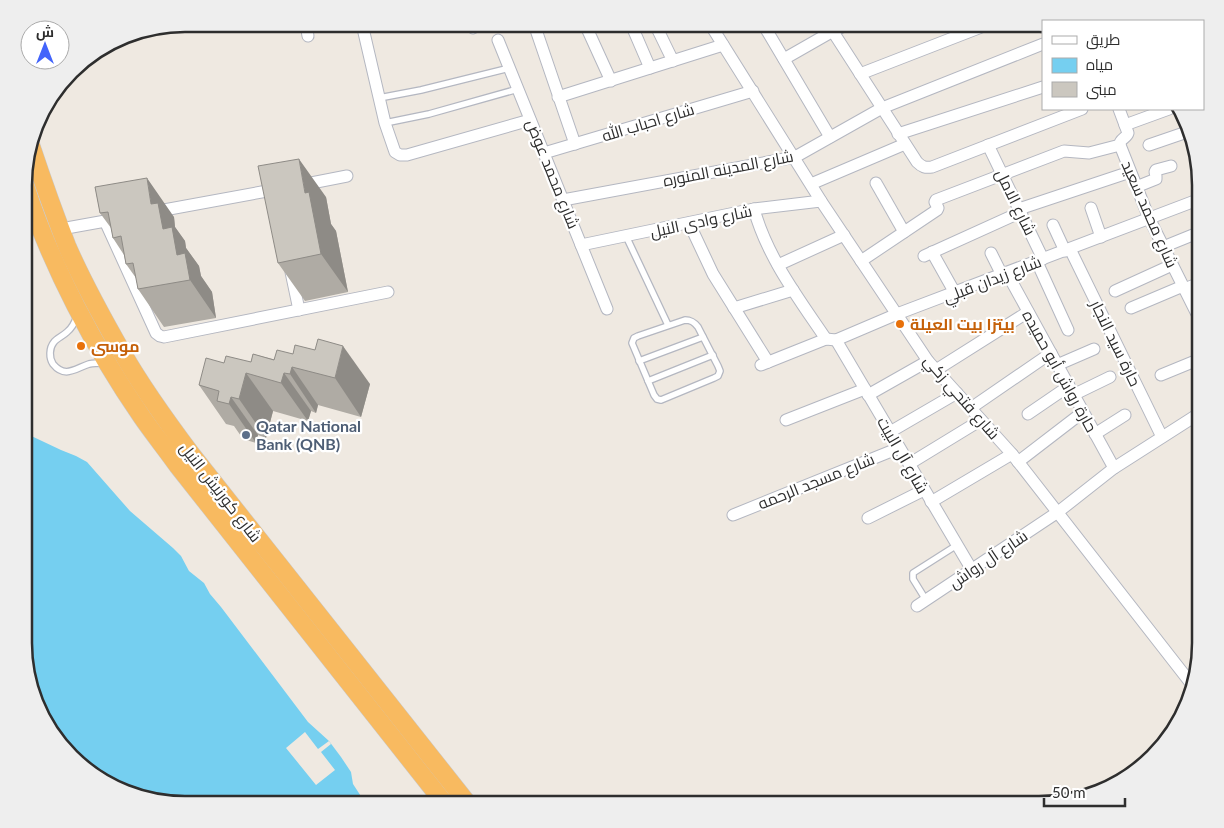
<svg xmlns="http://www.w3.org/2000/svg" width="1224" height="828" viewBox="0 0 1224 828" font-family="Lato,Cairo,sans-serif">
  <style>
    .water { fill: #75cff0 }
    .pier { fill: #efe9e1 }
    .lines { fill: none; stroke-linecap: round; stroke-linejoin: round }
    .service-casing { stroke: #b4b7c1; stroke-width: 8 }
    .minor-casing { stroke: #b4b7c1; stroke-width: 13 }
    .trunk-casing { stroke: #c9c9c9; stroke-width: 19 }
    .service { stroke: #fff; stroke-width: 5.5 }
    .minor { stroke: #fff; stroke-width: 11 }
    .trunk { stroke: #f8ba60; stroke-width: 18 }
    .wall { fill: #afaba4 }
    .shaded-wall { fill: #8e8b86 }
    .building { fill: #cbc7bf; stroke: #8e8b86 }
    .food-dot { fill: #e8710a; stroke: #fff; stroke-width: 2 }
    .service-dot { fill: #5c6f8a; stroke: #fff; stroke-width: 2 }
    .labels { text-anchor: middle; stroke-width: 4.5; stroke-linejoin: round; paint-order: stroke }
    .street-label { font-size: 16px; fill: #2e2e2e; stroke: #fff }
    .food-label { font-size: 16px; font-weight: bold; fill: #c56008; stroke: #fff; text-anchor: start }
    .service-label { font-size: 16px; font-weight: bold; fill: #4e5e75; stroke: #fff; text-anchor: start }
    .rim { fill: none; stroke: #2e2e2e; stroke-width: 2.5 }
  </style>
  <rect width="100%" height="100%" fill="#efe9e1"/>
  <!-- water -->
  <polygon class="water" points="25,433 61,450 76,456 87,462 130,511 173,548 181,556 189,571 204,583 210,594 221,607 308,722 329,741 341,757 351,772 353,784 366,804 175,804 133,796 87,771 46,724 25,664"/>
  <!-- pier -->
  <polygon class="pier" points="305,732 318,749 329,741 331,744 321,752 335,770 316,785 286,748"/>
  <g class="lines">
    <defs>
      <g id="service">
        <polyline points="379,98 421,90 510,68"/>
        <polyline points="385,123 429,114 518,89"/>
        <polyline points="626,236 668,325"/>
        <path d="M 77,316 C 75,322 72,328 67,332 C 63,336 57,338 54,342 C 49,348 49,358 53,364 C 65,379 76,368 89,364 C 94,363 100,363 105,363"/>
        <path d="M 685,320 C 691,320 694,322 698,327 L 718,366 L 720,371 L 718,376 L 714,378 L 661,400 L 657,399 L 654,395 L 632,343 L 634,338 L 638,336 Z"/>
        <polyline points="639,361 703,337"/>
        <polyline points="648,381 713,355"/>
        <polyline points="926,600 913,579 913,573 957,545"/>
      </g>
      <g id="minor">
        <polyline points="306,24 308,36"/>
        <polyline points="362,24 385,123 395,152 400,155 407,155 530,120"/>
        <polyline points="423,24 423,25"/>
        <polyline points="472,24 473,28"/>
        <polyline points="534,24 575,144"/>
        <polyline points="585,24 611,81"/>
        <polyline points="631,24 650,68"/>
        <polyline points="655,24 673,61"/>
        <polyline points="710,24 821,201 928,361 1012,454 1193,686"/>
        <polyline points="763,24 830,137"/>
        <path d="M 828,24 L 917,162 C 922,167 925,168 932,167 L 1082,109"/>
        <polyline points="498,40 607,309"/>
        <polyline points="784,59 833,31 848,24"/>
        <polyline points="860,74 989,24"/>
        <polyline points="558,97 723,45"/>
        <path d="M 1119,109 L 1128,133 C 1127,138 1119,139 1120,145 L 1149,218 L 1200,320"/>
        <polyline points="1125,125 1169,109"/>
        <polyline points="898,134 1043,87"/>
        <polyline points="988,145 1043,259"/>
        <polyline points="1149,145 1187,132"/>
        <polyline points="544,153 753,91"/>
        <polyline points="876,183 904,232"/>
        <polyline points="811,184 905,144"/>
        <polyline points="301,185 347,176"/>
        <polyline points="1136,187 1156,179 1156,176 1155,172 1156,170 1171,166"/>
        <polyline points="563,200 795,157 882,108 1043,44"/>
        <polyline points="1091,208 1101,237"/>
        <path d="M 754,209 C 767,257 799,299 826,339"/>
        <polyline points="1019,209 1130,172"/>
        <polyline points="153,212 278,189"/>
        <polyline points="105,221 156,333 160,336 164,337 388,292"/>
        <polyline points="689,223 713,274 768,362"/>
        <polyline points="1053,225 1065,251"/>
        <polyline points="61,229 111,220"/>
        <polyline points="581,245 754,209 821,201"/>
        <polyline points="1163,247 1200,232"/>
        <polyline points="1070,249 1162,437"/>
        <polyline points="932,252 955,293"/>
        <polyline points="991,253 1002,275"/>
        <polyline points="924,256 1021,212"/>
        <polyline points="861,261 937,210 938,208 935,202 936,200 1064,151 1089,153 1120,145"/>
        <polyline points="1037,262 1068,330"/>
        <polyline points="778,265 844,235"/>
        <polyline points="291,272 299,310"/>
        <polyline points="1007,273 1114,468"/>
        <polyline points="1184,289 1200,283"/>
        <polyline points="1115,291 1172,265"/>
        <polyline points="734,308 793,290"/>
        <polyline points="1131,308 1183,286"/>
        <polyline points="836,340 972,570"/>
        <polyline points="761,365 826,339 836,340 897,314 1200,199"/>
        <polyline points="1057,365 1094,349"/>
        <polyline points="936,370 1028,312"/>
        <polyline points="1161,375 1200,359"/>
        <polyline points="868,395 928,361"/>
        <polyline points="1073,395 1110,377"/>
        <polyline points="971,408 1051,353"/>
        <polyline points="1028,414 1069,386"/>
        <polyline points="786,420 865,389"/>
        <polyline points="890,432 957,393"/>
        <polyline points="1095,434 1125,415"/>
        <polyline points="1018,462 1083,412"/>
        <polyline points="909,464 981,420"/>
        <polyline points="931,502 1012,454"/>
        <polyline points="733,515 899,448"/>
        <polyline points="868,518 924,490"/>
        <polyline points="917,606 1058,512 1114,468 1200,413"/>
      </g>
      <g id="trunk">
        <path d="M 31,146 C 42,179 54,213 67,246 C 83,283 103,319 123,354 C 143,389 167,422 191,454 L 468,804"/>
        <path d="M 25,186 C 51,265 95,349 142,417 C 153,433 166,449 178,466 L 445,804"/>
      </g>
    </defs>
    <!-- service casing -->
    <use href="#service" class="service-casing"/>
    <!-- minor casing -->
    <use href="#minor" class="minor-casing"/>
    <!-- trunk casing -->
    <use href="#trunk" class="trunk-casing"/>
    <!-- service -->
    <use href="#service" class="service"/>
    <!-- minor -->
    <use href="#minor" class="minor"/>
    <!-- trunk -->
    <use href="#trunk" class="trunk"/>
  </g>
  <!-- wall -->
  <g class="wall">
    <polygon points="95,187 174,217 175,227 185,241 186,248 199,266 201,276 212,292 216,318 164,327 138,289 136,278 126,264 124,255 113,238 111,228 100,213"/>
    <polygon points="326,197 331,224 336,231 348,292 305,301 278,263"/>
    <polygon points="253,354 370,384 361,417 318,405 316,413 311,411 308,421 273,411 266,438 258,435 256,443 243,439 234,426 226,424 199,385 224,363 251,362"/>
  </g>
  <!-- shaded-wall -->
  <g class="shaded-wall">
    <polygon points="299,159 326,197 331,224 336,231 348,292 321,254 305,193"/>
    <polygon points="147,178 174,217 175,227 185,241 186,248 199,266 201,276 212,292 216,318 190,280 163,229 151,204"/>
    <polygon points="343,346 370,384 361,417 335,378"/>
    <polygon points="292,367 318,405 316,413 290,374"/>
    <polygon points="246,373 273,411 266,438 239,399"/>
    <polygon points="284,373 311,411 308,421 281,383"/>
    <polygon points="231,397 258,435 256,443 229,404"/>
  </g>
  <!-- building -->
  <g class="building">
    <polygon points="299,159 305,193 309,192 321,254 278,263 258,166"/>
    <polygon points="147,178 151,204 158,203 163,229 172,227 177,255 185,253 190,280 138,289 133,263 126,264 121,236 113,238 108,212 100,213 95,187"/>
    <polygon points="318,339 343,346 335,378 292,367 290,374 284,373 281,383 246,373 239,399 231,397 229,404 217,401 219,391 199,385 206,358 224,363 226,356 251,362 253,354 274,360 277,350 293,354 295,345 315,350"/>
  </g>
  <!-- markers -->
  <g class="food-dot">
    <circle cx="900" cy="324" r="5"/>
    <circle cx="81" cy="346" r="5"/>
  </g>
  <circle class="service-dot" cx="246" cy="435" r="5"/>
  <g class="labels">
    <!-- street labels -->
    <g class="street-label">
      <text transform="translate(648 122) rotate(-17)" y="6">شارع احباب الله</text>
      <text transform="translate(728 168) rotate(-11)" y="6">شارع المدينه المنوره</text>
      <text transform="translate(553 174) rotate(68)" y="6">شارع محمد عوض</text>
      <text transform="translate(1016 202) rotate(64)" y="6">شارع الامل</text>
      <text transform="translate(1150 214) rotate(66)" y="6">شارع محمد سعيد</text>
      <text transform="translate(701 221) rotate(-12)" y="6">شارع وادى النيل</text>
      <text transform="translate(992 279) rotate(-21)" y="6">شارع زيدان قبلي</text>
      <text transform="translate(1116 343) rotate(64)" y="6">حارة سيد النجار</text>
      <text transform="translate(1060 371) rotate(61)" y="6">حارة رواش أبو حميده</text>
      <text transform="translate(962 397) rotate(49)" y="6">شارع فتحي زكي</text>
      <text transform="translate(903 455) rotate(60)" y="6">شارع آل البيت</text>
      <text transform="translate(816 481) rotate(-22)" y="6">شارع مسجد الرحمه</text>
      <text transform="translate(221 492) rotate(52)" y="6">شارع كورنيش النيل</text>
      <text transform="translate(988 559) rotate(-34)" y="6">شارع آل رواش</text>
    </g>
    <!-- food labels -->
    <g class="food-label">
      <text x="910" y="330">بيتزا بيت العيلة</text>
      <text x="91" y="352">موسى</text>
    </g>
    <!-- service labels -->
    <g class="service-label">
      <text x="256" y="432">Qatar National<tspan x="256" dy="18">Bank (QNB)</tspan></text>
    </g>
  </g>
  <!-- crop -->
  <path d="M0 0H1224V828H0ZM185 32H1039A153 153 0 0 1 1192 185V643A153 153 0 0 1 1039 796H185A153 153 0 0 1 32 643V185A153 153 0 0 1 185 32Z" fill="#eee" fill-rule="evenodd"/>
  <path class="rim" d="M185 32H1039A153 153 0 0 1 1192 185V643A153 153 0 0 1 1039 796H185A153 153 0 0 1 32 643V185A153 153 0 0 1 185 32Z"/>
  <!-- legend -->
  <rect x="1042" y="20" width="162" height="90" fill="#ffffff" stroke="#ababab"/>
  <rect x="1052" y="36" width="25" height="8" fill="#ffffff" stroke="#ababab"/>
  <text x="1086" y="45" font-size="15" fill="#2e2e2e">طريق</text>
  <rect x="1052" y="58" width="25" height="15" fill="#75cff0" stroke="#ababab"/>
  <text x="1086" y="70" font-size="15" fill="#2e2e2e">مياه</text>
  <rect x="1052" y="82" width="25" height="15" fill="#cbc7bf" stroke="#ababab"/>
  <text x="1086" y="95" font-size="15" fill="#2e2e2e">مبنى</text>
  <!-- north arrow -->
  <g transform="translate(45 45)"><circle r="24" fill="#ffffff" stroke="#ababab"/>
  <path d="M0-4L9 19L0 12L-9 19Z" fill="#4264fb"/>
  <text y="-8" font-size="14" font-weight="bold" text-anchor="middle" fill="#2e2e2e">ش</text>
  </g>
  <!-- scale -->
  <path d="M1044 798v8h81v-8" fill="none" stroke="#2e2e2e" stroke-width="2.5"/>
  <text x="1052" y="798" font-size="15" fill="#2e2e2e" stroke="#ffffff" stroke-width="4" paint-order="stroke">50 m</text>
</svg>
